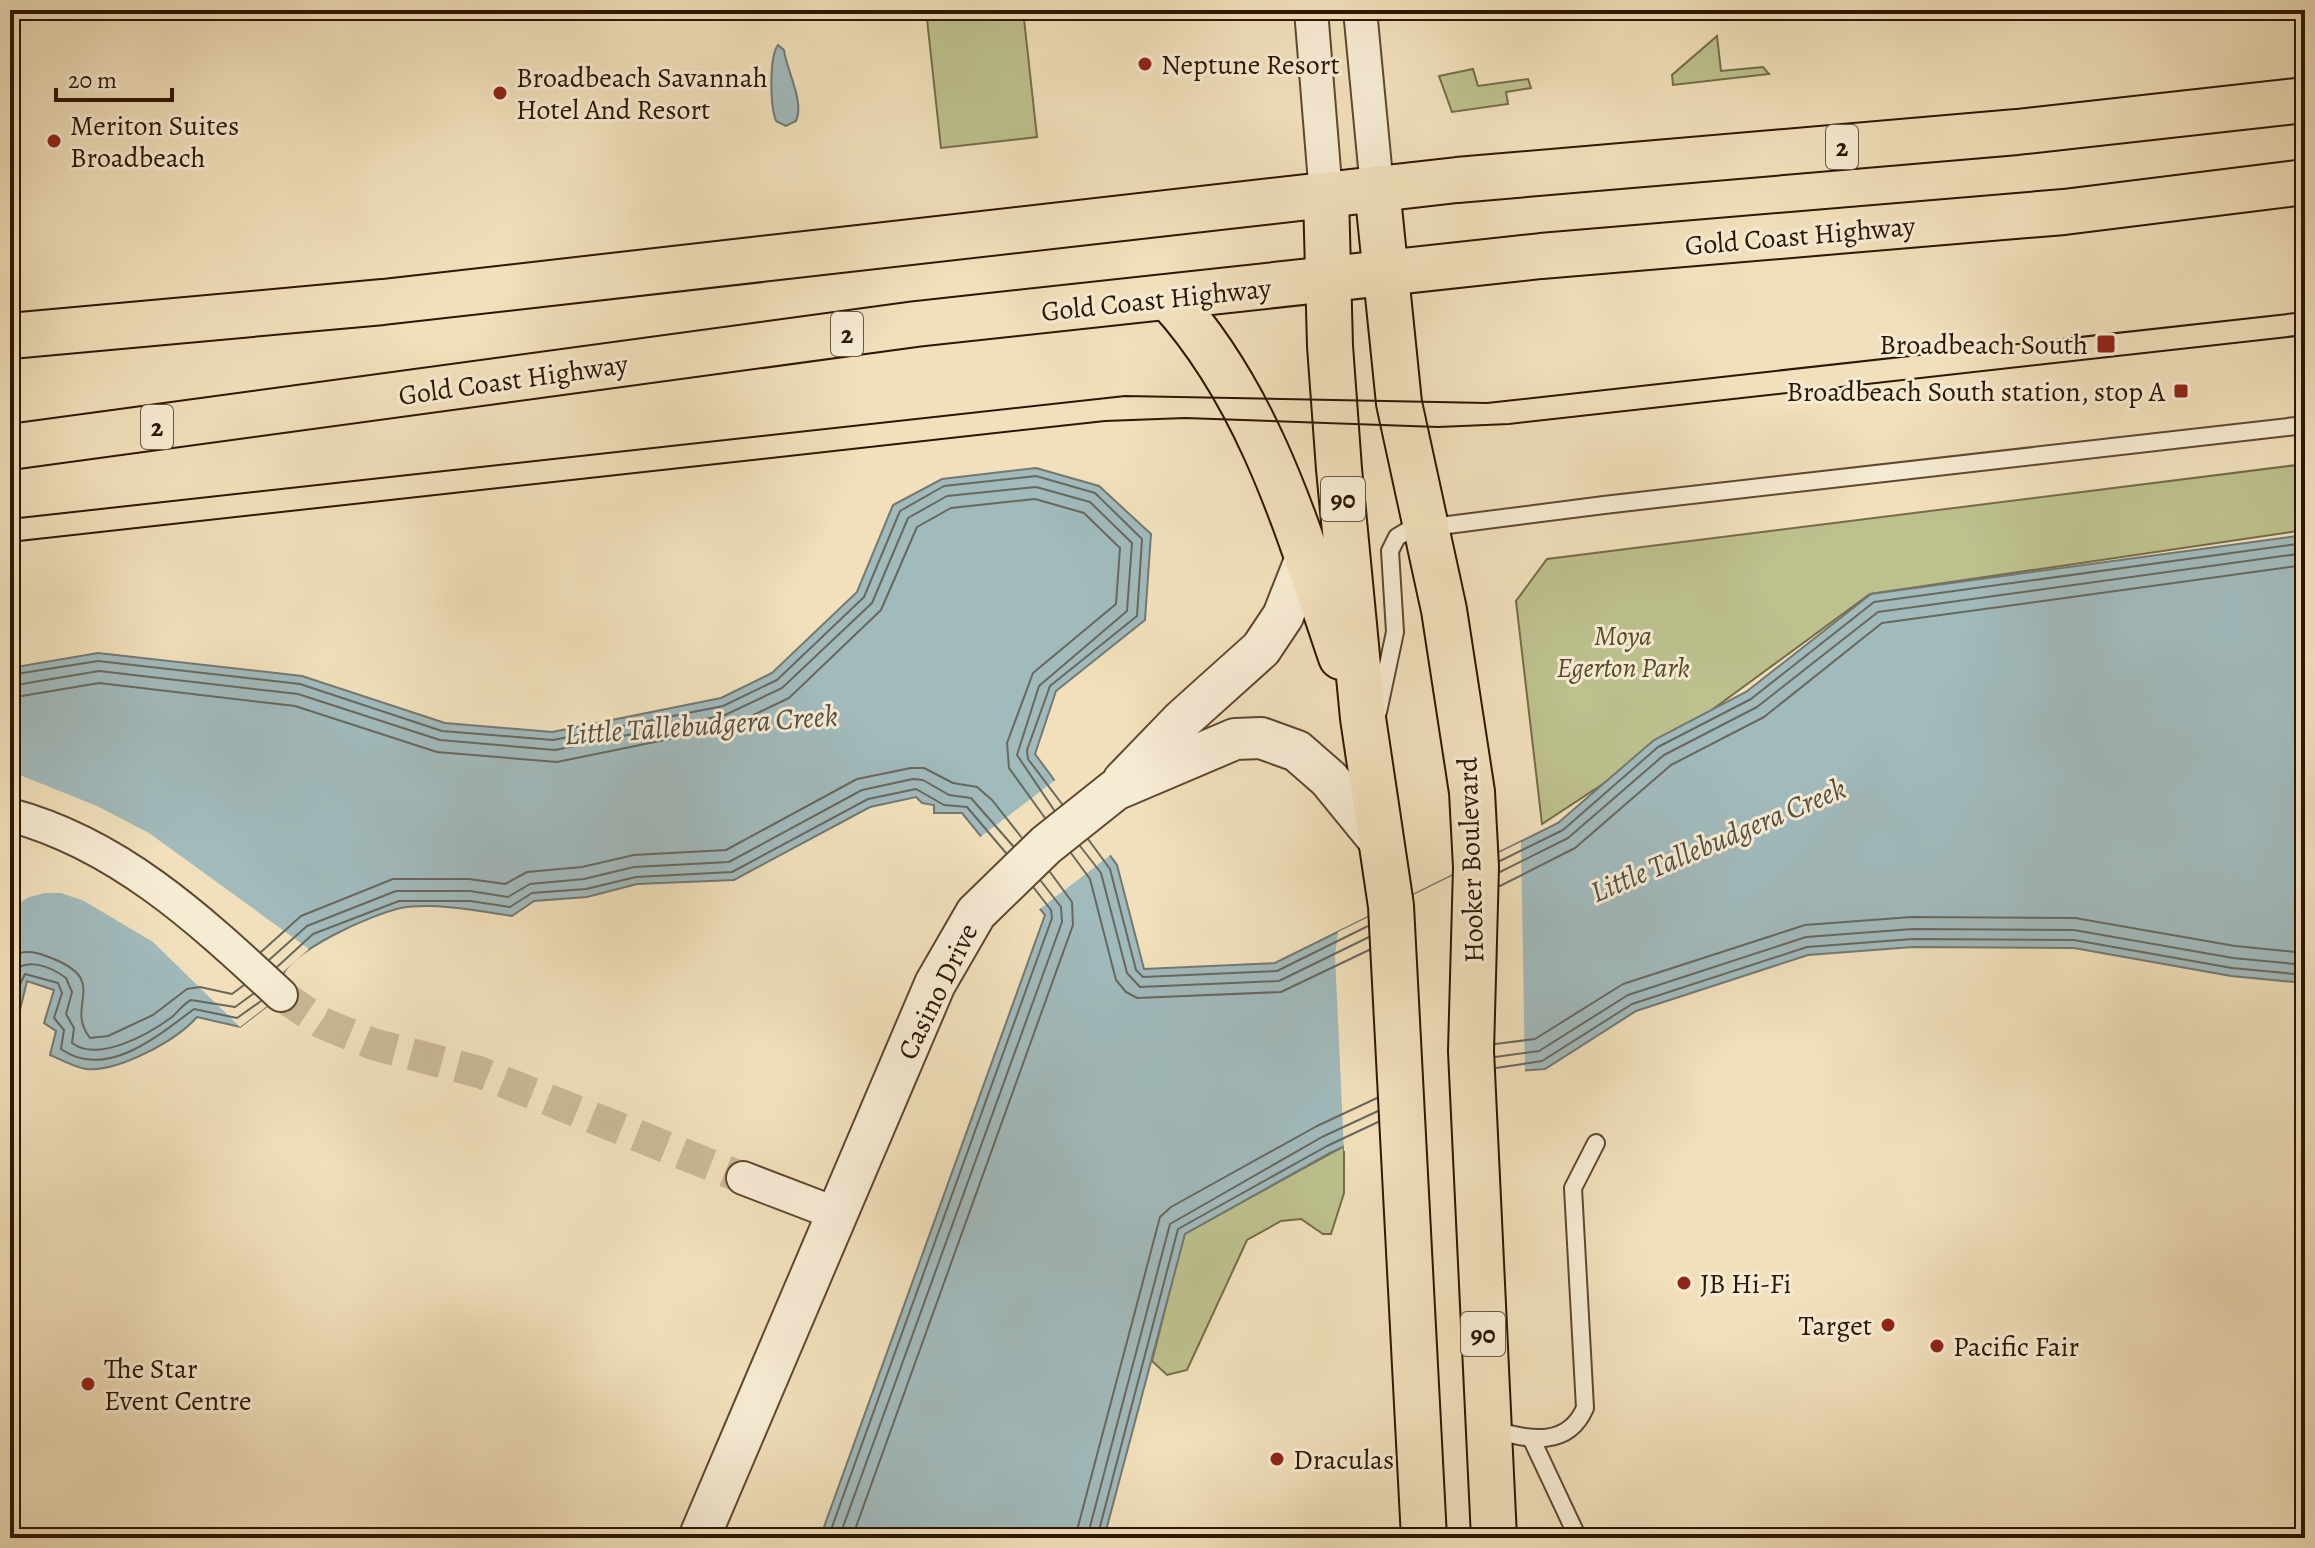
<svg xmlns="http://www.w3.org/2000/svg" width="2315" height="1548" viewBox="0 0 2315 1548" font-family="Alegreya,serif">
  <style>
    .green { fill: #bdc18e; stroke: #756c48; stroke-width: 2 }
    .water { fill: #a1babc; stroke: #737871; stroke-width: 2 }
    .pier { fill: #f1e0bb }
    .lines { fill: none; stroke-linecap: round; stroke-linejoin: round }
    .shore { stroke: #67685e; stroke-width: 2 }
    .minor-tunnel { stroke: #cab896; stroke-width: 32; stroke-dasharray: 32 16; stroke-linecap: butt }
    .service-casing { stroke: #5e4830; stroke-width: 20 }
    .minor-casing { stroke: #5e4830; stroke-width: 36 }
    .tertiary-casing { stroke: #5e4830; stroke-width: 44 }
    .primary-casing { stroke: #2d1601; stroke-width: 48 }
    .trunk-casing { stroke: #2d1601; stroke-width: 48 }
    .service { stroke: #f6ebd3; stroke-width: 16 }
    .minor { stroke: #f6ebd3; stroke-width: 32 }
    .tertiary { stroke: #f6ebd3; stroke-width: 40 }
    .primary { stroke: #f1e0bb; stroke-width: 44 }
    .trunk { stroke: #f1e0bb; stroke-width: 44 }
    .tram { stroke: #2d1601; stroke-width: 2 }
    .poi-dot { fill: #8f2418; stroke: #f6ebd3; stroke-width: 3 }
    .labels { text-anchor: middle; stroke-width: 6; stroke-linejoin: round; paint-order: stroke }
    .shield { fill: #f6ebd3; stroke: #695640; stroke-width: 2 }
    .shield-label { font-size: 26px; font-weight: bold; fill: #2d1601 }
    .poi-label { font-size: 28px; fill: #2d1601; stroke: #f6ebd3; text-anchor: start }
    .street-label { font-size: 28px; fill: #2d1601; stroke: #f6ebd3 }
    .park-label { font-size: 28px; font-style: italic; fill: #58492b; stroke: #f6ebd3 }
    .water-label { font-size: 30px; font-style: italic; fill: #564f42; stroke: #f6ebd3 }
  </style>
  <rect width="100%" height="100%" fill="#f1e0bb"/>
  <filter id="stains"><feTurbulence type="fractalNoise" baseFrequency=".0025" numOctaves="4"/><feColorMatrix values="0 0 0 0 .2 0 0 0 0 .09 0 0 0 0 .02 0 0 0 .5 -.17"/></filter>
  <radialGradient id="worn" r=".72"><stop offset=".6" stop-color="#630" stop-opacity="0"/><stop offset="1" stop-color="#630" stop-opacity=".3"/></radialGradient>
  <!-- green -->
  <g class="green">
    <polygon points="926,10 1023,10 1037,137 941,148"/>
    <polygon points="1717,36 1721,71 1763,67 1769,74 1673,85 1672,75"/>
    <polygon points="1473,69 1478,86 1528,79 1531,88 1506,92 1508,104 1452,112 1439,76"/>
    <polygon points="2305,464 2305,530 1870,594 1679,734 1542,824 1516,601 1547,559"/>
    <polygon points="1344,1146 1344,1193 1331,1234 1323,1234 1301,1219 1281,1221 1247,1240 1187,1370 1167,1375 1152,1361 1184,1234"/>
  </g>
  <!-- water -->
  <g class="water">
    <path d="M 778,45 L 784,50 C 786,69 805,102 796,121 L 786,126 L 776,121 C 770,105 769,57 778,45 Z"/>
    <path d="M 1036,468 L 1099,486 L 1151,534 L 1145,620 L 1056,691 L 1035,754 L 1117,865 L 1144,969 L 1275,963 L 1558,823 L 1654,740 L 1746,692 L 1871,594 L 2305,535 L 2305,983 L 2231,976 L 2074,948 L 1913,947 L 1808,955 L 1636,1011 L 1545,1069 L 1505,1072 L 1330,1153 L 1185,1234 L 1104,1538 L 820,1538 L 1045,915 L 962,813 L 934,813 L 934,805 L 922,803 L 916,797 L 870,807 L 734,880 L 637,884 L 587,897 L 534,901 L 512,916 C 480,911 433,902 401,908 C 373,914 288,951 281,979 L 289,989 L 240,1027 L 197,1017 C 176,1041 118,1072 86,1069 C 74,1067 62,1060 50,1055 L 56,1031 L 44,1023 L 54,990 L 27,981 L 19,1014 L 10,1014 L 10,668 L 98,653 L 302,676 L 445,723 L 552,732 L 721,698 L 772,673 L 857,592 L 893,505 L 942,479 Z"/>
  </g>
  <!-- pier -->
  <g class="pier">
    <polygon points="10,771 97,806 149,833 309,949 283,972 281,979 289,989 240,1027 153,942 84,901 61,893 45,893 29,897 10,909"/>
    <polygon points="1058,778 1113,853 1037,911 979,838"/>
    <polygon points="1521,842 1525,1074 1506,1076 1344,1151 1335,955 1338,932"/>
  </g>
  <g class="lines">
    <!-- shore -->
    <g class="shore">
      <polyline points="10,675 98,661 300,684 442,731 553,740 723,706 777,680 864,597 900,511 944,486 1036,476 1095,493 1142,539 1137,616 1050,686 1027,750 1028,759 1062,804"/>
      <polyline points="10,686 99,671 298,694 440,740 555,750 725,715 782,688 872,603 908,518 947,496 1036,487 1090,502 1132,543 1127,611 1039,686 1017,755 1054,810"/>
      <polyline points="10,698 99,683 295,706 437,752 557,762 728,727 789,698 881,610 917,527 951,508 1035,499 1084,513 1120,548 1116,604 1033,673 1007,743 1009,768 1045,818"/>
      <polyline points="1088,839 1110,869 1136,970 1143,977 1277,971 1368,926"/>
      <polyline points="1080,846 1101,873 1127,973 1140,987 1279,981 1369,937"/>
      <polyline points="1071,853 1090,879 1116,980 1126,992 1137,998 1281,992 1369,950"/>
      <polyline points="1500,861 1563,830 1658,747 1751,699 1874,602 2305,543"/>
      <polyline points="1500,872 1568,838 1664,755 1757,707 1878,612 2305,553"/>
      <polyline points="1500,886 1575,848 1671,765 1764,717 1882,623 2305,565"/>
      <polyline points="261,952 301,916 393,879 469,879 505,884 527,872 582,867 634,855 726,850 857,779 911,768 924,768 953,783 977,787 992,800 1022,838"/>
      <path d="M 10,957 C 23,950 33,951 46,956 C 114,980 63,1004 90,1038 L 108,1036 L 153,1015 L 187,989 L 200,987 L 232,994 L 244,985"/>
      <polyline points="269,960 307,926 396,891 470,891 508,897 530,884 584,879 634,867 729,862 862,790 913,779 923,780 949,795 971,798 1013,846"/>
      <polyline points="277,967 313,934 399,901 470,901 510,907 532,893 586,889 636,877 732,872 868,799 916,789 944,805 967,807 1006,853"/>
      <path d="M 10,976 C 23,955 50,966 66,978 L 72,992 L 66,1014 L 74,1028 L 72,1043 C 98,1063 149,1034 172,1017 C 179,1011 183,1004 191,1000 L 235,1007 L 253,994"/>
      <path d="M 10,1005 L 25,974 L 58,983 L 62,993 L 54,1018 L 64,1030 L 61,1049 C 106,1081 159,1035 194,1009 L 237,1018 L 261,1001"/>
      <polyline points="1495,1044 1535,1039 1623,984 1805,925 1912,917 2075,918 2235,946 2305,953"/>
      <polyline points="1495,1057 1539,1051 1628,995 1806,937 1913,929 2074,930 2233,958 2305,965"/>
      <polyline points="1496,1068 1542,1061 1632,1004 1807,947 1913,939 2074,940 2232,968 2305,975"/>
      <polyline points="828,1538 1052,918 1051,910 1034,888"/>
      <polyline points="839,1538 1062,922 1061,907 1041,881"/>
      <polyline points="852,1538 1073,925 1072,902 1050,872"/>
      <polyline points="1075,1538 1160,1217 1171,1207 1317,1126 1377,1098"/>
      <polyline points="1087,1538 1170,1224 1322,1137 1378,1111"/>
      <polyline points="1097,1538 1178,1229 1327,1146 1378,1122"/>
    </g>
    <!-- minor-tunnel -->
    <polyline class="minor-tunnel" points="281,995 322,1023 373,1044 479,1072 743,1178"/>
    <defs>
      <g id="service">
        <polyline points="1378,712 1395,632 1390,551 1397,537 1409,530 1604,505 2305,425"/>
        <path d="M 1493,1430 C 1529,1439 1567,1449 1585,1408 L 1573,1188 L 1596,1143"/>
        <polyline points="1532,1440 1578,1538"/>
      </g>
      <g id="minor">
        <polyline points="1311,10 1326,195"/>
        <polyline points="1360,10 1377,188"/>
        <path d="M 10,815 C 119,844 200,920 281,995"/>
        <polyline points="743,1178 837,1214"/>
      </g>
      <g id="tertiary">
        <polyline points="1123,781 1182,720 1261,649 1283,616 1307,555"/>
        <polyline points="699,1538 935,984 976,913 1046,845 1115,790 1235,739 1261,738 1297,751 1329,779 1383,845"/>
      </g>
      <g id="primary">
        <polyline points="1377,188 1399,403 1444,610 1472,792 1476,867 1471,1051 1494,1538"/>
        <polyline points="1326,195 1330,346 1339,469 1363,718 1391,906 1424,1538"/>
        <path d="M 1169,298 C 1261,399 1298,531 1341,657"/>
      </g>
      <g id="trunk">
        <polyline points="10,336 383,302 1457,180 2017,132 2305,100"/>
        <polyline points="10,447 916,324 1541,256 2064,212 2305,182"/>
      </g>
    </defs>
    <!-- service casing -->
    <use href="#service" class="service-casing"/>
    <!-- minor casing -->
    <use href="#minor" class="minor-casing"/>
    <!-- tertiary casing -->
    <use href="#tertiary" class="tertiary-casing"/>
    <!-- primary casing -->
    <use href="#primary" class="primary-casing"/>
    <!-- trunk casing -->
    <use href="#trunk" class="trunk-casing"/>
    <!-- service -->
    <use href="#service" class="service"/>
    <!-- minor -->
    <use href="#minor" class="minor"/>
    <!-- tertiary -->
    <use href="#tertiary" class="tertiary"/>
    <!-- primary -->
    <use href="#primary" class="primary"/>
    <!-- trunk -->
    <use href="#trunk" class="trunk"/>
    <!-- tram -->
    <g class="tram">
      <polyline points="10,519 1125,396 1487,403 2305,312"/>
      <polyline points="10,542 1105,421 1185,418 1438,427 1509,424 2305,335"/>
    </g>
  </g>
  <!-- markers -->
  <g class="poi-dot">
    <circle cx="1145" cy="64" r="8"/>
    <circle cx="500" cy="93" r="8"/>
    <circle cx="54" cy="141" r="8"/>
    <rect x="2096" y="334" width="20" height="20" rx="4"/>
    <rect x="2173" y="383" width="16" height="16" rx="4"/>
    <circle cx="1684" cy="1283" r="8"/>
    <circle cx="1888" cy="1325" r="8"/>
    <circle cx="1937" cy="1346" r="8"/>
    <circle cx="88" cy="1384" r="8"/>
    <circle cx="1277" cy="1459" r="8"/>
  </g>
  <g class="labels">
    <!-- shield labels -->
    <g class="shield">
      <rect x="1826" y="125" width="32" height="44" rx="6"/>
      <rect x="831" y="312" width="32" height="44" rx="6"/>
      <rect x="141" y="405" width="32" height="44" rx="6"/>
      <rect x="1321" y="477" width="44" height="44" rx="6"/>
      <rect x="1461" y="1312" width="44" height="44" rx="6"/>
    </g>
    <g class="shield-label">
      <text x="1842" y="156">2</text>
      <text x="847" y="343">2</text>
      <text x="157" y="436">2</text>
      <text x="1343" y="508">90</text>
      <text x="1483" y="1343">90</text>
    </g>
    <!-- poi labels -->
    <g class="poi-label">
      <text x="1161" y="74">Neptune Resort</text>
      <text x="516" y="87">Broadbeach Savannah<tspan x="516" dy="32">Hotel And Resort</tspan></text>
      <text x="70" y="135">Meriton Suites<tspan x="70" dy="32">Broadbeach</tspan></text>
      <text x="2088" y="354" text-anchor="end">Broadbeach South</text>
      <text x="2165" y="401" text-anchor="end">Broadbeach South station, stop A</text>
      <text x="1700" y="1293">JB Hi-Fi</text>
      <text x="1872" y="1335" text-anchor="end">Target</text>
      <text x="1953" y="1356">Pacific Fair</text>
      <text x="104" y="1378">The Star<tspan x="104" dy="32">Event Centre</tspan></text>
      <text x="1293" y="1469">Draculas</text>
    </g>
    <!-- street labels -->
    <g class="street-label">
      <text transform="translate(1800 235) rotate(-5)" y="10">Gold Coast Highway</text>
      <text transform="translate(1156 299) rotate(-6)" y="10">Gold Coast Highway</text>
      <text transform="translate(513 379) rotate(-8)" y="10">Gold Coast Highway</text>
      <text transform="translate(1470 860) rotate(-92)" y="10">Hooker Boulevard</text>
      <text transform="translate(937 991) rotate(-64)" y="10">Casino Drive</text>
    </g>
    <!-- park labels -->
    <g class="park-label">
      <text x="1623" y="645">Moya<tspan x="1623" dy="32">Egerton Park</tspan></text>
    </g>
    <!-- water labels -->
    <g class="water-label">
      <text transform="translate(701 725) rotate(-4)" y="10">Little Tallebudgera Creek</text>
      <text transform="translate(1718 840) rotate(-23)" y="10">Little Tallebudgera Creek</text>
    </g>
  </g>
  <!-- margin -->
  <rect width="2315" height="1548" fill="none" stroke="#f1e0bb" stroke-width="40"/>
  <rect x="12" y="12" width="2291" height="1524" fill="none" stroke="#2d1601" stroke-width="4"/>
  <rect x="20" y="20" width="2275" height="1508" fill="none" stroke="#2d1601" stroke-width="2"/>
  <!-- scale -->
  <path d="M56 88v12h116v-12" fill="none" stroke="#2d1601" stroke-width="4"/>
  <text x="68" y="88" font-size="24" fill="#2d1601" stroke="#f6ebd3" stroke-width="6" paint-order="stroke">20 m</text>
  <rect width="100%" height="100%" filter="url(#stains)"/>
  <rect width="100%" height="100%" fill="url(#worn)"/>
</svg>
